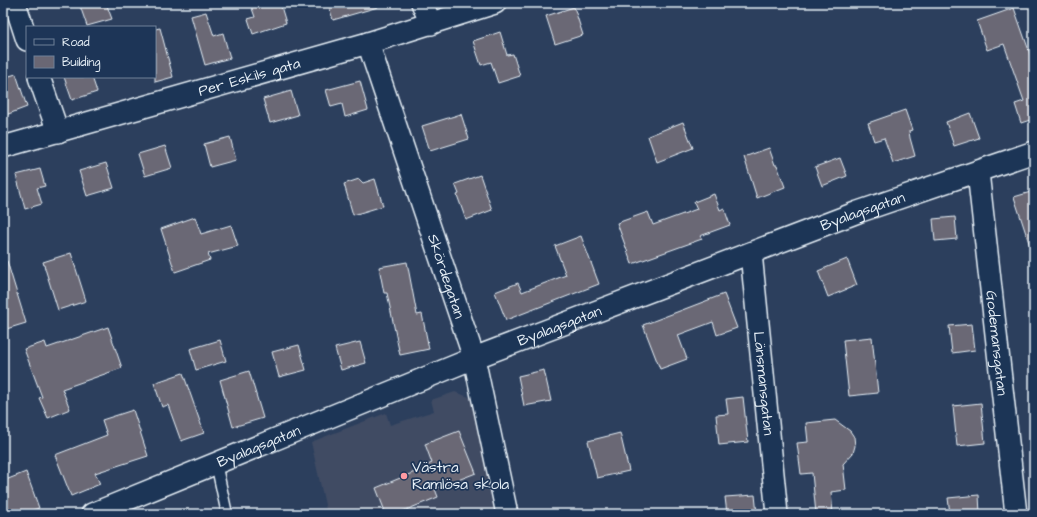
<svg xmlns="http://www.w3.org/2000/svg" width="1037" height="517" viewBox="0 0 1037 517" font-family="'Architects Daughter',sans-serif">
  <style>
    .built { fill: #3f4b64 }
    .building { fill: #6a6774; stroke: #e8f1f8 }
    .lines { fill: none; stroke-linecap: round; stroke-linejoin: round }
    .lane-casing { stroke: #e8f1f8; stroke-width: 13 }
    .street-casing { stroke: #e8f1f8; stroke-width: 24 }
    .lane { stroke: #1d3557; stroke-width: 10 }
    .street { stroke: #1d3557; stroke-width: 21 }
    .poi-dot { fill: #ff9aa2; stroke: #1d3557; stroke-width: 1.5 }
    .labels { text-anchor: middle; stroke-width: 3.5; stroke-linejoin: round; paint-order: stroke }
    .street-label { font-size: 15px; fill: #e8f1f8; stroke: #1d3557 }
    .poi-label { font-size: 15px; fill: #e8f1f8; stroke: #1d3557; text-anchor: start }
  </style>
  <rect width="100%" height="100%" fill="#2c3f5d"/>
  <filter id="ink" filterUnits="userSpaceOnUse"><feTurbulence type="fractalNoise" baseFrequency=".025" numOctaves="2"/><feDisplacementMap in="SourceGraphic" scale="8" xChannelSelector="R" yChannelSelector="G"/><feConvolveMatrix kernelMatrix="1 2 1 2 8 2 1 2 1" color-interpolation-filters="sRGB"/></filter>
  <g filter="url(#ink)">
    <!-- built -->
    <polygon class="built" points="455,392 472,398 496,511 478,514 327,514 311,442 386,413 390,425 434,411 431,400"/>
    <!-- building -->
    <g class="building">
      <polygon points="79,3 106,3 112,19 87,26"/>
      <polygon points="250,3 280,3 286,23 253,34 248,19 255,17"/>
      <polygon points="328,3 377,3 378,7 333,20"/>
      <polygon points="574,7 583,35 555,44 546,16"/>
      <polygon points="1014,8 1034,65 1034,123 1031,123 1030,120 1021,123 1015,104 1024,101 1004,44 987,50 977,21"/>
      <polygon points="206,12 214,36 223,33 230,58 205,65 191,16"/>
      <polygon points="160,28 173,77 155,82 155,29"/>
      <polygon points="500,32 507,55 513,54 520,76 498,83 491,62 481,65 473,41"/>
      <polygon points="16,74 27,107 3,116 3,78"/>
      <polygon points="64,77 92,77 97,92 72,100"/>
      <polygon points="360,81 368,110 345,117 342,104 331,107 326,90"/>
      <polygon points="291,91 298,115 270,123 263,99"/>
      <polygon points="905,110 912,130 909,131 910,138 915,156 893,163 884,138 874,141 868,123"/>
      <polygon points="970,113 979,138 954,146 946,122"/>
      <polygon points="461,114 469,139 430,151 422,126"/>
      <polygon points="683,122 693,148 657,162 648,136"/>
      <polygon points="230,137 236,160 210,167 204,144"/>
      <polygon points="165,146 172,168 145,176 138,154"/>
      <polygon points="769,148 775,165 777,165 785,187 757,198 744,157"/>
      <polygon points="840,158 847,176 822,186 815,167"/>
      <polygon points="106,163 114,188 87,196 79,171"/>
      <polygon points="40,169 45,186 37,188 42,204 25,209 16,175"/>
      <polygon points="480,175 492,210 466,220 457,195 459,194 455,184"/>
      <polygon points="359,179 363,183 375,179 383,206 353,215 344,184"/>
      <polygon points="1034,191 1034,248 1031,249 1014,197"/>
      <polygon points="714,194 720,210 724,208 730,225 700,236 702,239 632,264 617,223 648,212 653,225 697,209 694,202"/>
      <polygon points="195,217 201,234 231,225 238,246 208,254 210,260 175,272 161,229"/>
      <polygon points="955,217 957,239 935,241 933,219"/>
      <polygon points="581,236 599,284 506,320 495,292 518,283 522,292 566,275 555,246"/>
      <polygon points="71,253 86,301 58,310 43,262"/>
      <polygon points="847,259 857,285 828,297 818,271"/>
      <polygon points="7,261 26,323 3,330 3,262"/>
      <polygon points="407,262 417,315 422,314 429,349 400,355 387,293 384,293 379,267"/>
      <polygon points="724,294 737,328 717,335 713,322 678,335 687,359 660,369 643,325"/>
      <polygon points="972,324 975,350 952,353 949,326"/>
      <polygon points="108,327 122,368 62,389 70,409 48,418 39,398 42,397 24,349 45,342 47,348"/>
      <polygon points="872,337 878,393 849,396 843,340"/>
      <polygon points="220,340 226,361 196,370 190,349"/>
      <polygon points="360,342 366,363 341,370 335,348"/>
      <polygon points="299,345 306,370 279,377 272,352"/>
      <polygon points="544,370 551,401 524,406 518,376"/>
      <polygon points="249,371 263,418 233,427 220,380"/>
      <polygon points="183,373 204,433 181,441 168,405 162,407 154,383"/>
      <polygon points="743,397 748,442 719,445 716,415 728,414 726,399"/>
      <polygon points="981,403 985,443 957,446 953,406"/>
      <polygon points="133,410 148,456 95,473 100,484 71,496 55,455 107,435 102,420"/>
      <polygon points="835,420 850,431 854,437 855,446 853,453 843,464 846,490 831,492 833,514 816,514 812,473 801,474 797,443 808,442 806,423"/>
      <polygon points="459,431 476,473 435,489 438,497 396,514 386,514 376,488 427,467 426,466 432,463 425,444"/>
      <polygon points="620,433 629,471 597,478 588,441"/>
      <polygon points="26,472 39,508 23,514 10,514 3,494 3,481"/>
      <polygon points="755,495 757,514 727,514 725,497"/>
      <polygon points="979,495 980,514 950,514 948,498"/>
    </g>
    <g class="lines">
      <defs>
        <polyline id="lane" points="216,463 227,514"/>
        <g id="street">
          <polyline points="15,3 27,40"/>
          <polyline points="422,3 431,24"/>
          <path id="s1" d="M 368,43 L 474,358 L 507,514"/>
          <polyline points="39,77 58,132"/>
          <path id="s2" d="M 3,147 L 368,43 L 495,3"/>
          <path id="s3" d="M 978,172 L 1016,514"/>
          <path id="s4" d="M 751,253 L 777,514"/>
          <path id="s5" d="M 92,514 L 474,358 L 858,212 L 1034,152"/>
        </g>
      </defs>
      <!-- lane casing -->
      <use href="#lane" class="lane-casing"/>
      <!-- street casing -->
      <use href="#street" class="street-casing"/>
      <!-- lane -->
      <use href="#lane" class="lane"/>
      <!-- street -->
      <use href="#street" class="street"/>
    </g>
  </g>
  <!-- markers -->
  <circle class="poi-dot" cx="404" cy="476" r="4"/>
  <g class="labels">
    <!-- street labels -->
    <g class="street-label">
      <text dy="5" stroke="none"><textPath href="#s2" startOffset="256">Per Eskils gata</textPath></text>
      <text dy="5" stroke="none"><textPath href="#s5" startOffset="828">Byalagsgatan</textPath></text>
      <text dy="5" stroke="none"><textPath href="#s1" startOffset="246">Skördegatan</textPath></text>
      <text dy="5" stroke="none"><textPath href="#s5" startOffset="504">Byalagsgatan</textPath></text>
      <text dy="5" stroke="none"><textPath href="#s3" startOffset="172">Godemansgatan</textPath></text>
      <text dy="5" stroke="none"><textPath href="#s4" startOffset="131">Länsmansgatan</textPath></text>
      <text dy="5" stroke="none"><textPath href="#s5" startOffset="180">Byalagsgatan</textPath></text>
    </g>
    <!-- poi labels -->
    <g class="poi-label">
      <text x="412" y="472">Västra<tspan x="412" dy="17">Ramlösa skola</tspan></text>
    </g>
  </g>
  <!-- margin -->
  <rect width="1037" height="517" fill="none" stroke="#1d3557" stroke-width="16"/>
  <rect x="8" y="8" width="1021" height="501" fill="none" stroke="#e8f1f8" stroke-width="1.5" filter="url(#ink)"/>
  <!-- legend -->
  <rect x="26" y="26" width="130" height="52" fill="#1d3557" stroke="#6e8097"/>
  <rect x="34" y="39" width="20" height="6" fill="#1d3557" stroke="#6e8097"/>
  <text x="62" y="46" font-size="12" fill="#e8f1f8">Road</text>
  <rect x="34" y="56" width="20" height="12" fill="#6a6774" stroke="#6e8097"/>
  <text x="62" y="66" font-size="12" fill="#e8f1f8">Building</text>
</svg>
